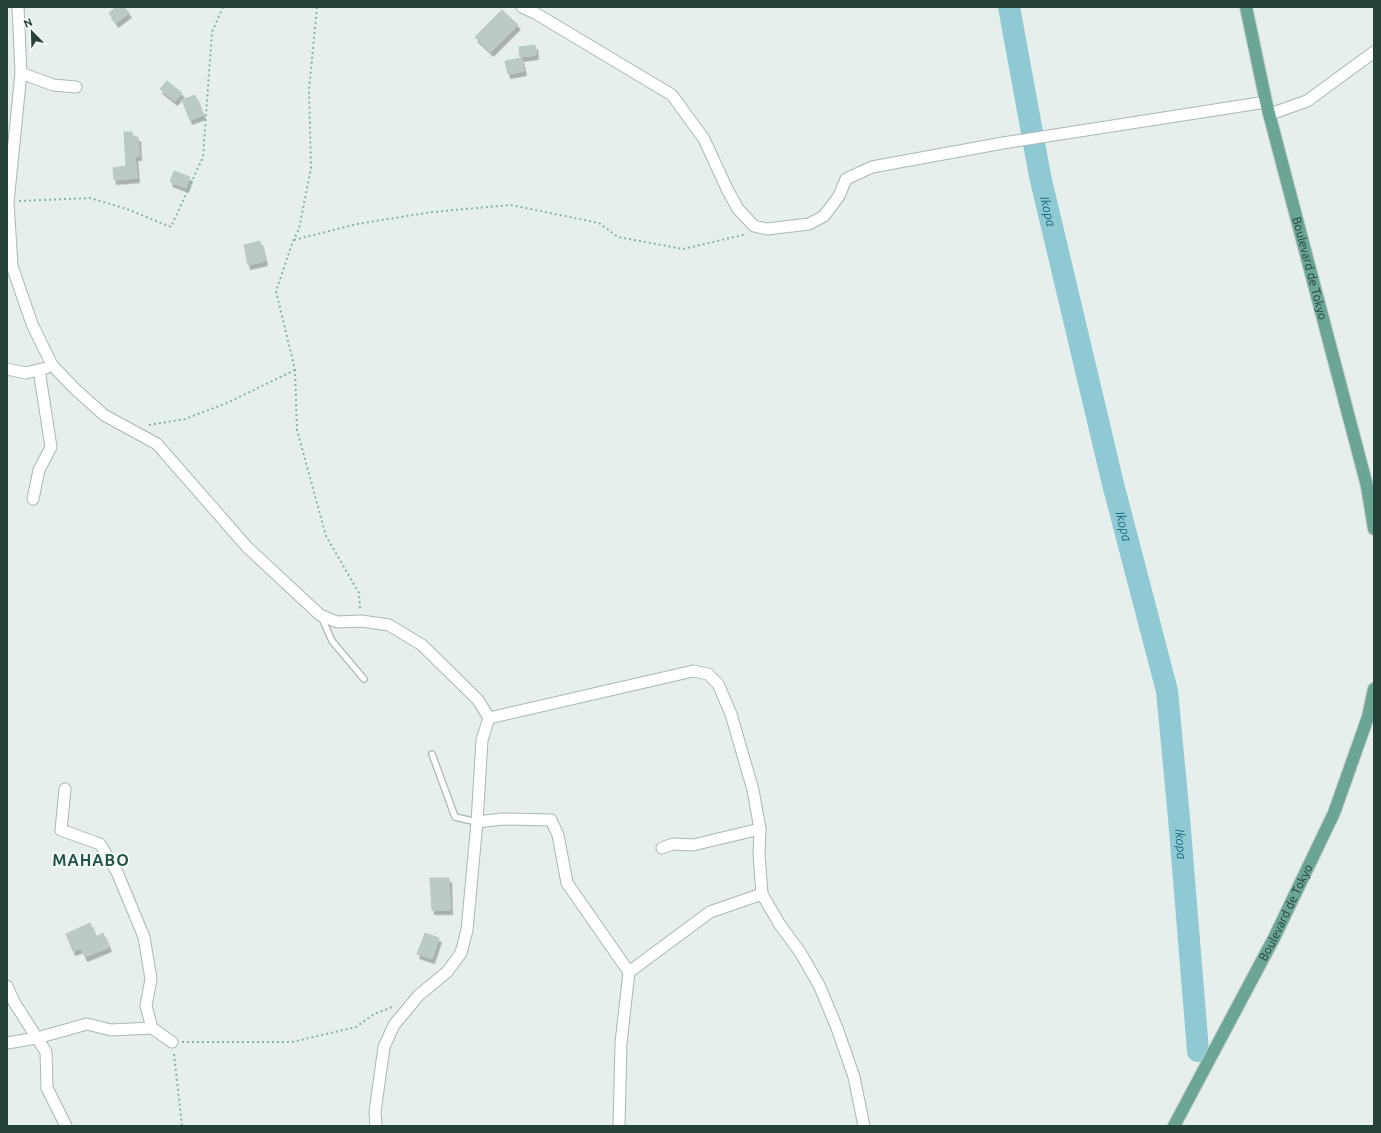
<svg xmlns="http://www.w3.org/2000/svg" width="1381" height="1133" viewBox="0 0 1381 1133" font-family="Ubuntu,sans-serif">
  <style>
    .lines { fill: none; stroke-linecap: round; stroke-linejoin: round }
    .river { stroke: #8ec9d4; stroke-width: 22 }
    .building { fill: #bbcac4; stroke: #b8c9c2; filter: url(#shadow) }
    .service-casing { stroke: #a8b8b2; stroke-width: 8 }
    .minor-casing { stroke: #a8b8b2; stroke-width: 13 }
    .primary-casing { stroke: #c2cac8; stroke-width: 14 }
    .path { stroke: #86b3a5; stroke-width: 2; stroke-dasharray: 2 3; stroke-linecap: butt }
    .service { stroke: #fff; stroke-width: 5.5 }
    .minor { stroke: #fff; stroke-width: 11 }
    .primary { stroke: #6aa596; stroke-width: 12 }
    .labels { text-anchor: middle; stroke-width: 4; stroke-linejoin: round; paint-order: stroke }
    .street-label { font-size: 12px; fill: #24423a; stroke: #f7fbf9 }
    .water-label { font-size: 13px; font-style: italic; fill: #1c6f80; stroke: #f7fbf9 }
    .district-label { font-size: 16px; font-weight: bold; letter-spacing: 1px; fill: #1f5548; stroke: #f7fbf9 }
  </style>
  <defs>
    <filter id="shadow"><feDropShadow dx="2.5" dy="4.5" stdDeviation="0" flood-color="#0004"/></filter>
  </defs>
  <rect width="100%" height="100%" fill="#e6efeb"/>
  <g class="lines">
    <!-- river -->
    <path class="river" id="s1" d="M 1009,7 L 1040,176 L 1113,484 L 1167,691 L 1179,818 L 1198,1051"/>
  </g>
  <!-- building -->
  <g class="building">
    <polygon points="116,7 124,7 129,13 116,23 109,13"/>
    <polygon points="502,10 518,25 491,52 475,37"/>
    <polygon points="535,45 536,55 520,57 519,47"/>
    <polygon points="521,58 524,71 508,74 505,61"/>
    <polygon points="167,81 182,93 175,101 160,89"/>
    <polygon points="195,95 203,115 190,120 182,100"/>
    <polygon points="124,132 132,132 133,137 138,137 139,156 135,156 137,178 114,180 113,168 126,166"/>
    <polygon points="174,171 190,177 186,188 170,182"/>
    <polygon points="260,241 265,261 248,265 244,245"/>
    <polygon points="430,878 449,878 450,910 432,910"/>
    <polygon points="90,923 96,937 103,933 109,947 85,957 81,948 73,951 66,934"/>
    <polygon points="425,933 439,938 432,959 417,954"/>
  </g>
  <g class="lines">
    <defs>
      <g id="service">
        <polyline points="321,616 332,641 364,679"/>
        <polyline points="432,754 455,817 477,822"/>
      </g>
      <g id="minor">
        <polyline points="18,7 21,73 8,202 12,266 32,324 52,365 75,389 104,415 157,444 247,547 320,615 337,622 361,621 389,625 422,645 478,700 489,718 482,740 477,822 467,930 461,953 447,972 419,995 394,1025 384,1047 375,1112 376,1126"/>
        <polyline points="522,7 535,13 672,95 704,139 727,189 738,209 754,226 767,229 809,224 824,216 839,196 846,179 872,167 1003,143 1266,102"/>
        <polyline points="21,73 53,85 76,87"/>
        <polyline points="1270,114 1307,101 1374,52"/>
        <polyline points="7,369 26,373 46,368"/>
        <polyline points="33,499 39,470 51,447 39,370"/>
        <polyline points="489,718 693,671 708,674 718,684 731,714 753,790 760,829 759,854 762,894 780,925 800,952 819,985 837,1028 854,1077 864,1126"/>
        <polyline points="65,789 61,830 100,844 117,872 144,937 151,979 146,1006 152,1028 172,1042"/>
        <polyline points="477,822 502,819 551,820 558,835 567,883 629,972 710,912 762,894"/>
        <polyline points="662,848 673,844 693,845 760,829"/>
        <polyline points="7,986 14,1002 46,1052 47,1088 66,1126"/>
        <polyline points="7,1043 37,1038 87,1024 111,1030 152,1028"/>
        <polyline points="619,1126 621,1043 629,972"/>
      </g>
      <g id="primary">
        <path id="s2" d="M 1246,7 L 1266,102 L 1367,486 L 1374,529"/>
        <path id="s3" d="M 1174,1126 L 1274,938 L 1334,813 L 1368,717 L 1374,689"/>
      </g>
    </defs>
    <!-- service casing -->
    <use href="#service" class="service-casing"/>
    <!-- minor casing -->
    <use href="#minor" class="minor-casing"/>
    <!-- primary casing -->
    <use href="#primary" class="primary-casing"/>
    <!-- path -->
    <g class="path">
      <polyline points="317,7 309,90 311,168 299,229 293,241 276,291 295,370 297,430 326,536 359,593 360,610"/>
      <polyline points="19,201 90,198 127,209 171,227 203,157 212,32 223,7"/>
      <polyline points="294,240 357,224 432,212 511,205 599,223 618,237 683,249 747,234"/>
      <polyline points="149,425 185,419 227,403 295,370"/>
      <polyline points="182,1042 292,1042 356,1027 374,1014 395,1006"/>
      <polyline points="174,1054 182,1126"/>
    </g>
    <!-- service -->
    <use href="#service" class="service"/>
    <!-- minor -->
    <use href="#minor" class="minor"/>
    <!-- primary -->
    <use href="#primary" class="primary"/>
  </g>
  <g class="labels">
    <!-- street labels -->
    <g class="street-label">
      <text dy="4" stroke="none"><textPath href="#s2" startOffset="269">Boulevard de Tokyo</textPath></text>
      <text dy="4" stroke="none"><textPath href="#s3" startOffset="241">Boulevard de Tokyo</textPath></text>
    </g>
    <!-- water labels -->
    <g class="water-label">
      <text dy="5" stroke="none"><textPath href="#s1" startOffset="208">Ikopa</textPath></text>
      <text dy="5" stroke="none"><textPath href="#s1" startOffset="532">Ikopa</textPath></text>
      <text dy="5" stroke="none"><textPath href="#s1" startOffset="856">Ikopa</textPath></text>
    </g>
    <!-- district labels -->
    <g class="district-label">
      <text x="91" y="866">MAHABO</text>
    </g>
  </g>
  <!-- border -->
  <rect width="1381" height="1133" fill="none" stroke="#24423a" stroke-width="16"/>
  <!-- north arrow -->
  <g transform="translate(32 32) rotate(337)" stroke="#f7fbf9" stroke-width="3" paint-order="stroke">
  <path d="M0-3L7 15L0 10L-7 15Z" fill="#24423a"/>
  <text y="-6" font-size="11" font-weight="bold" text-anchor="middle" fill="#24423a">N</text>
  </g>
</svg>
